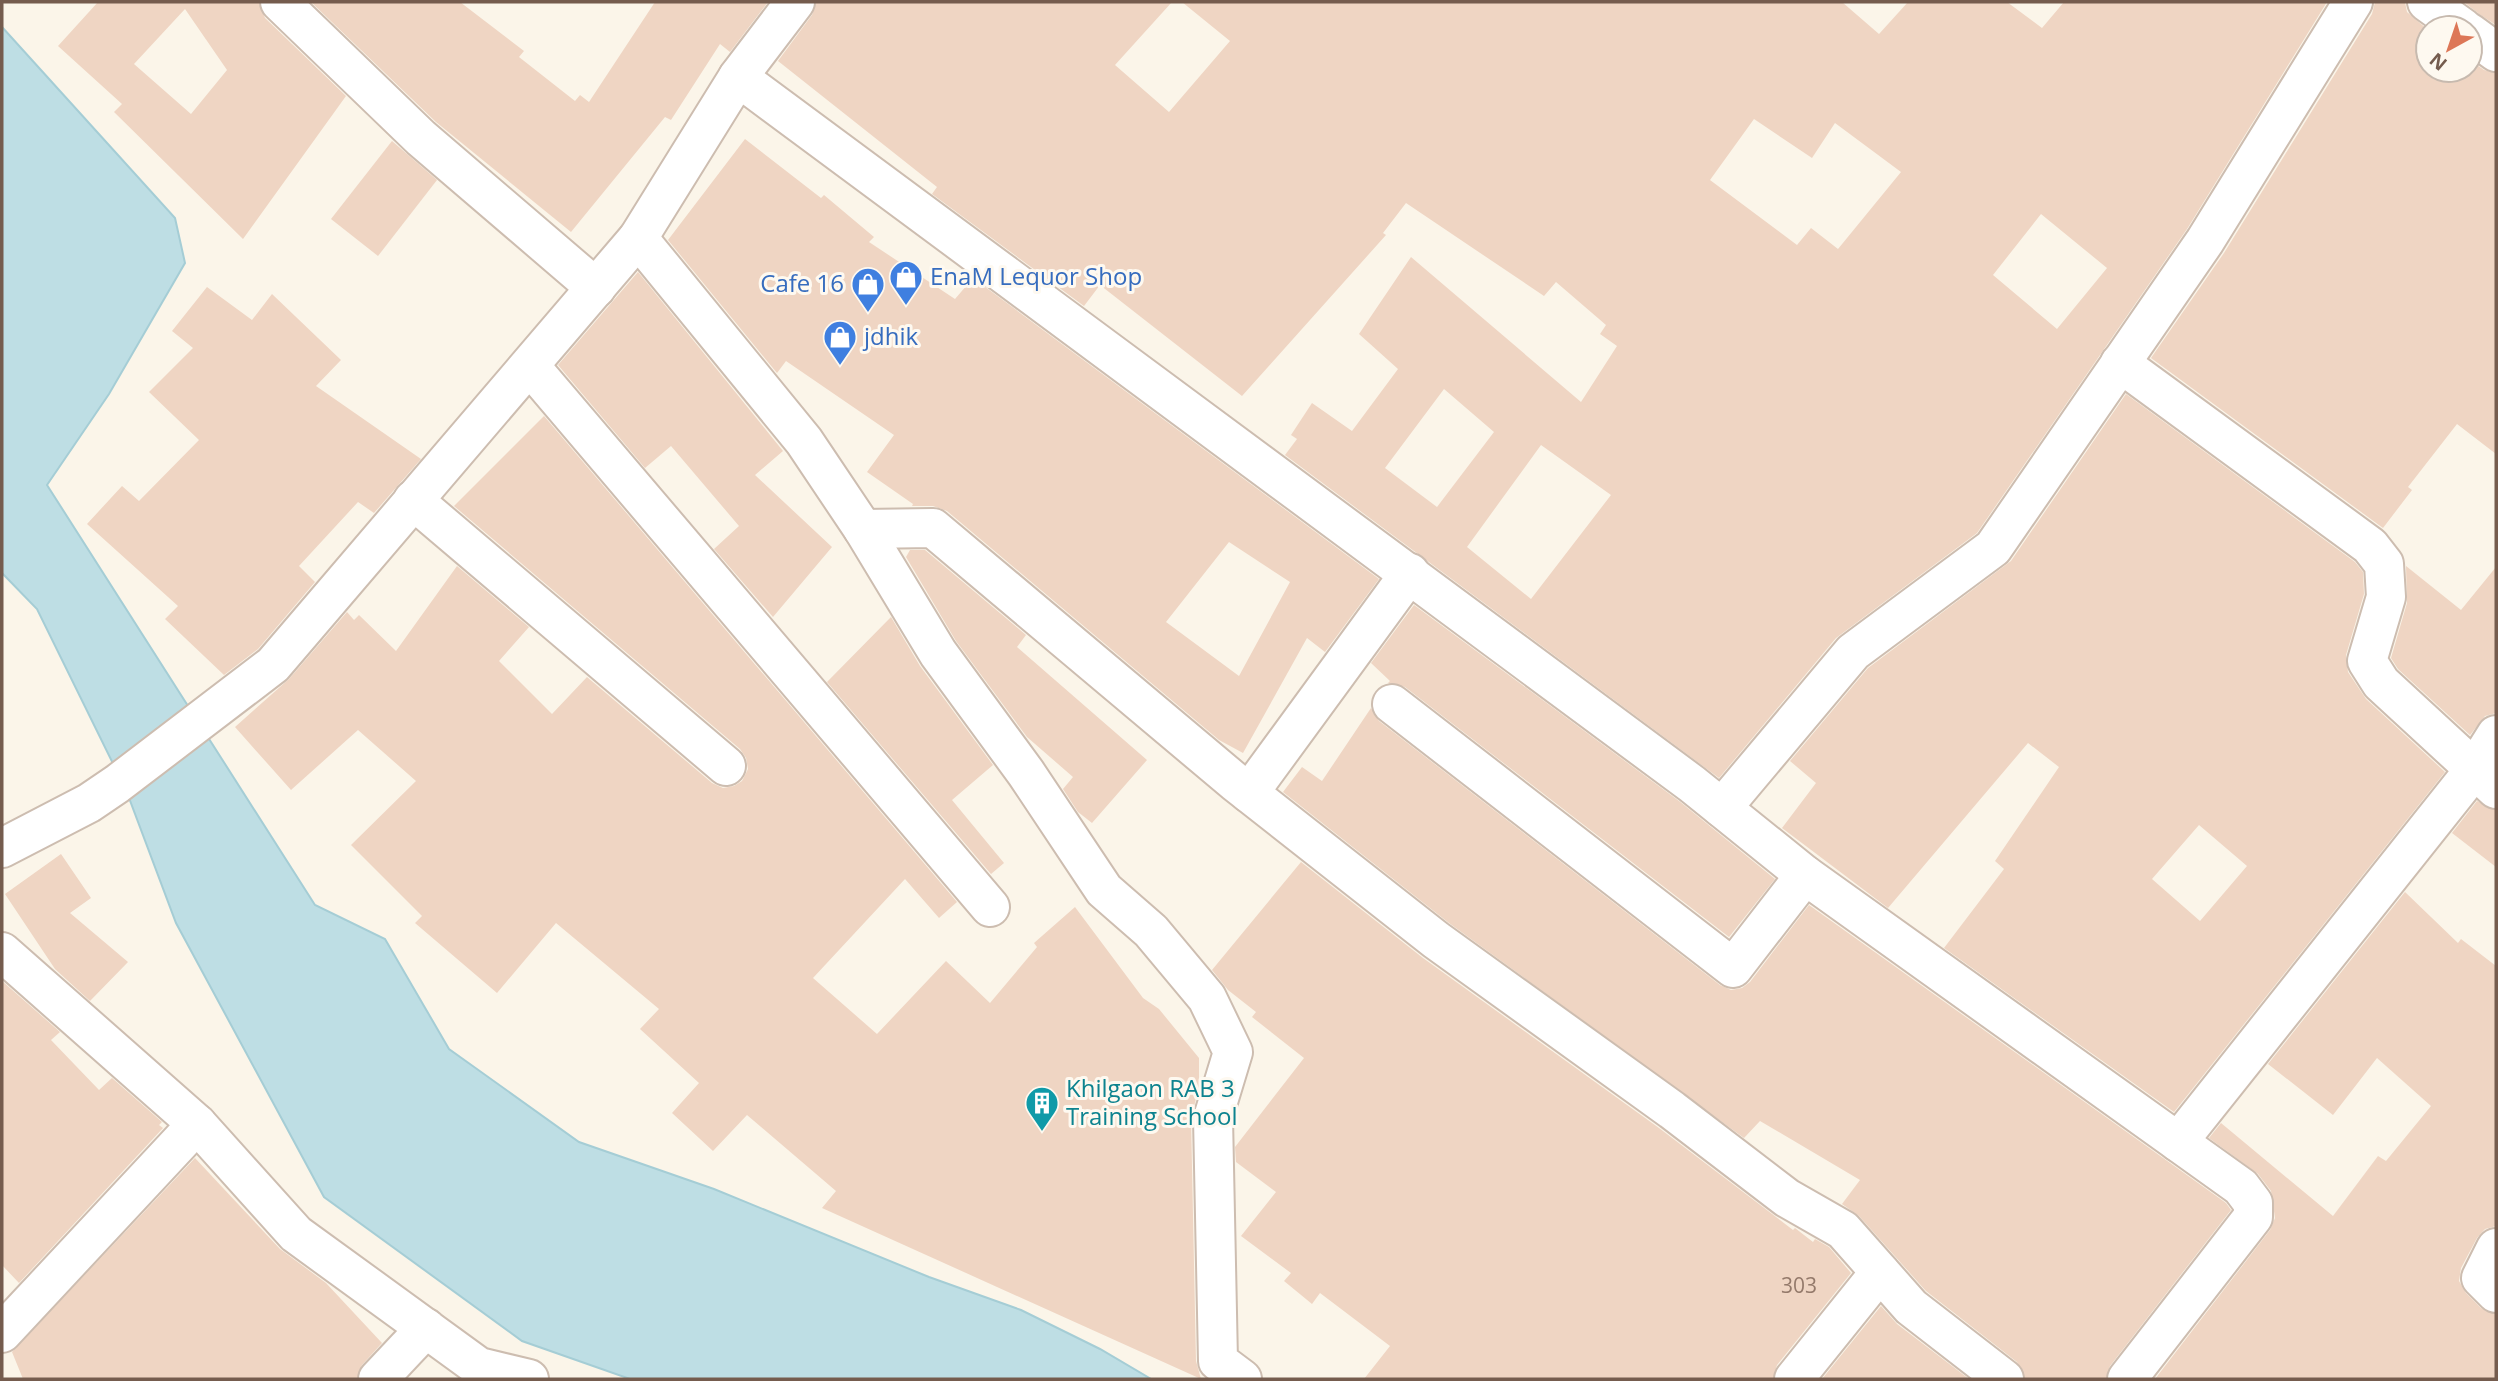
<svg xmlns="http://www.w3.org/2000/svg" width="2498" height="1381" viewBox="0 0 2498 1381" font-family="'Open Sans',sans-serif">
  <style>
    .water { fill: #bedee4; stroke: #a5cdd5; stroke-width: 2 }
    .building { fill: #efd5c3; fill-rule: evenodd }
    .lines { fill: none; stroke-linecap: round; stroke-linejoin: round }
    .street-casing { stroke: #cdbdb0; stroke-width: 42 }
    .street { stroke: #fff; stroke-width: 38 }
    .labels { text-anchor: middle; stroke-width: 6; stroke-linejoin: round; paint-order: stroke }
    .number-label { font-size: 21px; fill: #947a6b }
    .shop-label { font-size: 24px; fill: #366cbe; stroke: #fef9f0; text-anchor: start }
    .culture-label { font-size: 24px; fill: #0d838f; stroke: #fef9f0; text-anchor: start }
  </style>
  <rect width="100%" height="100%" fill="#fbf5e9"/>
  <!-- water -->
  <polygon class="water" points="2,27 175,218 185,263 109,394 47,485 315,905 385,939 449,1049 579,1142 714,1189 929,1277 1021,1310 1100,1349 1151,1379 630,1379 522,1341 324,1197 176,923 126,790 37,609 2,573"/>
  <!-- building -->
  <g class="building">
    <path d="M 98,2 L 259,2 L 265,18 L 346,96 L 243,239 L 114,112 L 122,104 L 58,46 ZM 185,9 L 227,70 L 191,114 L 134,64 Z"/>
    <polygon points="311,2 460,2 524,51 519,57 575,101 580,95 589,102 655,2 768,2 730,52 720,44 671,120 665,117 571,232 436,122"/>
    <path d="M 816,2 L 1172,2 L 1115,65 L 1169,112 L 1230,41 L 1182,2 L 1842,2 L 1879,34 L 1908,2 L 2007,2 L 2042,28 L 2064,2 L 2327,2 L 2187,229 L 1977,533 L 1836,638 L 1719,778 L 1285,455 L 1297,439 L 1291,435 L 1312,403 L 1352,431 L 1398,369 L 1359,334 L 1411,257 L 1581,402 L 1617,346 L 1600,334 L 1606,325 L 1556,282 L 1544,296 L 1406,203 L 1383,233 L 1386,235 L 1242,396 L 1100,285 L 1084,306 L 932,194 L 937,187 L 778,61 L 812,15 ZM 1754,119 L 1812,158 L 1835,123 L 1901,172 L 1838,249 L 1811,228 L 1797,245 L 1710,180 ZM 2041,214 L 2107,268 L 2057,329 L 1993,275 ZM 1444,389 L 1494,432 L 1437,507 L 1385,468 ZM 1541,445 L 1611,495 L 1531,599 L 1467,547 Z"/>
    <polygon points="2375,2 2405,2 2407,12 2428,30 2428,70 2470,70 2470,60 2484,70 2496,73 2496,454 2457,424 2408,487 2412,490 2383,528 2151,358 2224,253 2372,14"/>
    <polygon points="2464,2 2496,2 2496,25 2479,14"/>
    <path d="M 745,139 L 821,198 L 824,195 L 874,237 L 869,242 L 955,299 L 973,278 L 1379,579 L 1325,652 L 1307,638 L 1243,753 L 1219,740 L 947,511 L 933,506 L 912,506 L 913,504 L 867,472 L 894,435 L 786,361 L 777,373 L 668,240 ZM 1229,542 L 1290,582 L 1239,676 L 1166,622 Z"/>
    <polygon points="392,141 437,180 378,256 331,219"/>
    <polygon points="638,272 783,451 755,475 832,547 773,617 714,549 739,526 671,446 645,468 558,365"/>
    <polygon points="207,287 252,320 272,294 341,360 316,386 421,459 374,513 358,502 299,566 315,582 258,649 224,675 165,619 178,606 87,524 122,486 139,501 199,440 149,392 193,348 172,331"/>
    <path d="M 2126,394 L 2355,562 L 2363,572 L 2364,594 L 2346,655 L 2348,672 L 2366,699 L 2445,772 L 2174,1112 L 1944,948 L 2004,869 L 1995,861 L 2059,767 L 2028,743 L 1888,908 L 1782,828 L 1816,783 L 1790,761 L 1868,668 L 2011,561 ZM 2199,825 L 2247,866 L 2200,921 L 2152,879 Z"/>
    <polygon points="544,416 957,902 939,918 905,879 813,978 877,1034 946,961 990,1003 1037,947 1034,943 1075,907 1143,998 1159,1009 1199,1058 1199,1087 1191,1118 1196,1361 1201,1379 822,1208 836,1191 747,1115 713,1151 672,1113 699,1083 640,1029 659,1009 556,923 497,993 415,923 422,916 351,845 416,781 358,730 291,790 235,727 289,679 347,612 354,620 359,615 396,651 457,566 529,627 499,661 552,714 587,677 712,783 723,788 734,786 742,781 748,769 746,758 740,749 454,506"/>
    <polygon points="910,550 925,550 1026,635 1017,647 1147,760 1092,823 1078,812 1063,789 1073,777 1027,737 956,641 906,557"/>
    <polygon points="2406,566 2461,610 2496,567 2496,713 2485,716 2470,735 2398,669 2391,658 2407,603"/>
    <polygon points="1414,605 1679,801 1775,879 1729,937 1405,687 1388,683 1390,681 1371,663"/>
    <polygon points="891,617 920,666 993,765 952,800 1004,863 991,874 827,682"/>
    <polygon points="1371,708 1379,721 1720,985 1731,990 1742,988 1750,982 1809,905 2226,1203 2231,1210 2110,1366 2106,1379 2025,1379 2017,1362 1926,1291 1859,1216 1842,1204 1860,1180 1760,1121 1744,1138 1449,923 1283,792 1302,767 1322,781"/>
    <polygon points="2477,801 2496,810 2496,867 2452,833"/>
    <polygon points="61,854 91,898 70,913 128,962 90,1001 55,969 5,894"/>
    <polygon points="1301,862 1423,958 1659,1128 1793,1230 1795,1228 1813,1242 1815,1239 1829,1247 1851,1273 1777,1365 1773,1379 1364,1379 1390,1346 1320,1293 1312,1304 1284,1281 1291,1273 1241,1236 1276,1192 1236,1162 1235,1147 1304,1058 1252,1017 1256,1012 1228,990 1212,970"/>
    <polygon points="2405,892 2458,943 2461,939 2496,966 2496,1226 2485,1229 2477,1238 2461,1268 2459,1281 2466,1293 2481,1308 2496,1314 2496,1379 2155,1379 2270,1230 2275,1218 2271,1191 2258,1174 2209,1138 2221,1123 2333,1216 2378,1156 2386,1161 2431,1106 2377,1058 2333,1115 2268,1064"/>
    <polygon points="2,981 60,1032 51,1040 99,1090 112,1078 162,1122 159,1125 163,1128 19,1283 2,1265"/>
    <polygon points="195,1158 280,1249 326,1283 382,1343 362,1365 357,1379 23,1379 12,1352"/>
    <polygon points="1881,1306 1897,1324 1969,1379 1822,1379"/>
  </g>
  <g class="lines">
    <defs>
      <g id="street">
        <polyline points="280,2 421,138 596,288"/>
        <polyline points="2427,2 2463,28"/>
        <polyline points="2470,33 2496,52"/>
        <polyline points="738,77 1692,784 1805,875 2241,1187 2253,1203 2253,1217 2127,1379"/>
        <polyline points="638,238 804,441 863,529 938,653 1026,773 1104,890 1151,931 1207,998 1233,1052 1213,1118 1218,1361 1242,1379"/>
        <polyline points="2120,363 2370,546 2384,564 2386,597 2367,661 2381,683 2496,789"/>
        <polyline points="530,366 990,907"/>
        <polyline points="413,500 726,766"/>
        <polyline points="863,529 933,528 1235,782 1436,940 1672,1110 1787,1198 1843,1230 1911,1307 2004,1379"/>
        <polyline points="1392,704 1733,968 1805,875"/>
        <polyline points="1249,793 1410,573"/>
        <polyline points="1722,808 1853,652 1993,548 2205,241 2353,2"/>
        <polyline points="2,848 89,803 117,784 273,665 638,238 738,77 795,2"/>
        <polyline points="2,952 197,1124 296,1234 479,1367 529,1379"/>
        <polyline points="2178,1142 2474,770 2496,735"/>
        <polyline points="2496,1248 2481,1278 2496,1293"/>
        <polyline points="2,1333 197,1124"/>
        <polyline points="378,1379 426,1328"/>
        <polyline points="1794,1379 1880,1272"/>
      </g>
    </defs>
    <!-- street casing -->
    <use href="#street" class="street-casing"/>
    <!-- street -->
    <use href="#street" class="street"/>
  </g>
  <!-- icons -->
  <defs>
    <symbol id="shop-pin" viewBox="-11 -11 22 30"><path d="M0 17L-7.5 6A9.5 9.5 0 1 1 7.5 6Z" fill="#3f7fe0" stroke="#fef9f0"/><path d="M-5-2.5h2.3a2.7 3.5 0 0 1 5.4 0H5L5.5 6h-11ZM-1.5-2.5h3a1.5 2.3 0 0 0-3 0Z" fill="#fff"/></symbol>
    <symbol id="building-pin" viewBox="-11 -11 22 30"><path d="M0 17L-7.5 6A9.5 9.5 0 1 1 7.5 6Z" fill="#0f9aa8" stroke="#fef9f0"/><path d="M-4-6H4V6H1V3H-1V6H-4ZM-2.5-4.3h1.7v1.8h-1.7ZM.8-4.3h1.7v1.8H.8ZM-2.5-1h1.7V.8h-1.7ZM.8-1h1.7V.8H.8Z" fill="#fff"/></symbol>
  </defs>
  <g fill-rule="evenodd">
    <use href="#shop-pin" x="887" y="258" width="38" height="52"/>
    <use href="#shop-pin" x="849" y="265" width="38" height="52"/>
    <use href="#shop-pin" x="821" y="318" width="38" height="52"/>
    <use href="#building-pin" x="1023" y="1084" width="38" height="52"/>
  </g>
  <g class="labels">
    <!-- number labels -->
    <g class="number-label">
      <text x="1799" y="1293">303</text>
    </g>
    <!-- shop labels -->
    <g class="shop-label">
      <text x="930" y="285">EnaM Lequor Shop</text>
      <text x="844" y="292" text-anchor="end">Cafe 16</text>
      <text x="864" y="345">jdhik</text>
    </g>
    <!-- culture labels -->
    <g class="culture-label">
      <text x="1066" y="1097">Khilgaon RAB 3<tspan x="1066" dy="28">Training School</tspan></text>
    </g>
  </g>
  <!-- border -->
  <rect width="2498" height="1381" fill="none" stroke="#755c4e" stroke-width="7"/>
  <!-- north arrow -->
  <g transform="translate(2449 49) rotate(220)"><circle r="33" fill="#fef9f0" stroke="#c7baaf" stroke-width="2"/>
  <path d="M0-5L12 26L0 18L-12 26Z" fill="#dd7757"/>
  <text y="-10" font-size="19" font-weight="bold" text-anchor="middle" fill="#755c4e">N</text>
  </g>
</svg>
